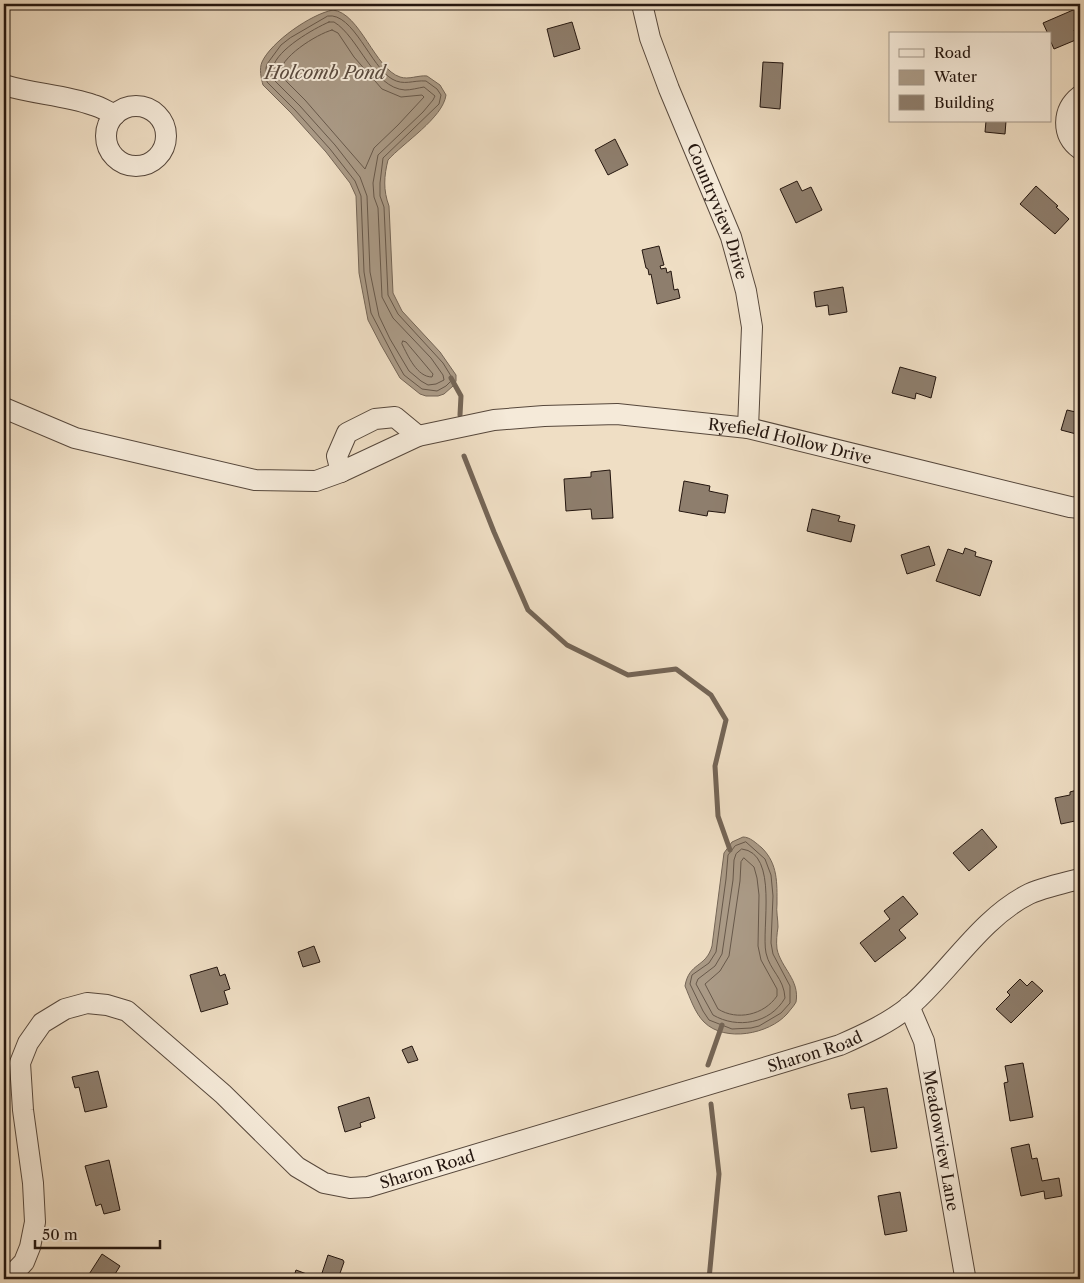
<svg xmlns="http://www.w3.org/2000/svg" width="1084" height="1283" viewBox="0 0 1084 1283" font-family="'Libre Caslon Text',serif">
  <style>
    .water { fill: #aa9a86; stroke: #746556 }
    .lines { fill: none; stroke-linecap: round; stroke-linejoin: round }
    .shore { stroke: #67584a; stroke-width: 1 }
    .stream { stroke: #746556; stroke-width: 5 }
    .building { fill: #8e7e6d; stroke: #24160f }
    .minor-casing { stroke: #57483c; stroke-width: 22 }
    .minor { stroke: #f5ead9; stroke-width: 20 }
    .labels { text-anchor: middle; stroke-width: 4; stroke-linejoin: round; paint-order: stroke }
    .street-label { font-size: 16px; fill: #24160f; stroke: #f5ead9 }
    .water-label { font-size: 18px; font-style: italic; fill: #5a4b3f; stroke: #f5ead9 }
  </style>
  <rect width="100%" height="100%" fill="#efdec4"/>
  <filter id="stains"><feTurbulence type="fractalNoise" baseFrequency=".004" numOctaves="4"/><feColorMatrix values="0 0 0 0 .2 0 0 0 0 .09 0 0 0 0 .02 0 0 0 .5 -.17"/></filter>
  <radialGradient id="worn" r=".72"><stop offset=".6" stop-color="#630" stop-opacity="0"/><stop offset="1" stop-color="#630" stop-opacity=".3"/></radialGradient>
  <!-- water -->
  <g class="water">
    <path d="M 333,10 C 360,13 375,69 400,77 C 409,80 418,75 427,76 L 440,85 L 446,95 C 443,118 403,143 388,160 C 384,176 383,190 389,206 L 393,293 L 402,311 L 440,352 L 456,375 L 456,381 L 453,386 L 444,394 L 438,396 L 426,396 L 420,394 L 400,378 L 381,345 L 368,320 L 359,273 L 356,196 L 350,183 L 326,152 L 291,113 L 263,85 C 261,78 259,69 262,62 C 271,42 311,14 333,10 Z"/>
    <path d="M 743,837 C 750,837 756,843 762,848 C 778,864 777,883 777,904 C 776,911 778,919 778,927 C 777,934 776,941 777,949 C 781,968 800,980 796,1002 C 794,1006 790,1010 787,1014 C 769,1034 725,1043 704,1022 C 695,1013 690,998 685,986 C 689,962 706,968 712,946 L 724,853 L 732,842 Z"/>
  </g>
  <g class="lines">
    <!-- shore -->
    <g class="shore">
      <path d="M 328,16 C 353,12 371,67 392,79 C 404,86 413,80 426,81 L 437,89 L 441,95 L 439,104 L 383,158 L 380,183 L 380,196 L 384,207 L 388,295 L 398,314 L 443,363 L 451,376 L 451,381 L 446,386 L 437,391 L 422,389 L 404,375 L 396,361 L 371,313 L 364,272 L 361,196 L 355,181 L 330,149 L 295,110 L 267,82 L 266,68 L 267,64 L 281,45 L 290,38 Z"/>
      <path d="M 329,22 L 334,22 C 359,37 373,88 405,90 C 411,90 418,88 424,87 L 435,96 L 433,100 L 423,112 L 378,155 L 373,183 L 374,197 L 378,208 L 382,297 L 393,318 L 431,358 L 443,375 L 444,380 L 436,384 L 428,385 L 421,381 L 409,371 L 390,339 L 379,316 L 370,272 L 367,196 L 360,177 L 335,145 L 300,106 L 273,79 C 272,75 271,70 273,67 C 278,49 313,29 329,22 Z"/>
      <path d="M 332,30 L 338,33 L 354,57 L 382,89 L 401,97 L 422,95 L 424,97 L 398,125 L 374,148 L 365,169 L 305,100 L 280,75 C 278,58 317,34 332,30 Z"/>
      <path d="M 403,341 L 406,342 L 433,374 L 432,377 C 417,377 408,356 402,344 Z"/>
      <polygon points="746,842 765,859 771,875 773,896 771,943 773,954 790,986 790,1003 781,1013 759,1026 751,1028 732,1029 709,1020 703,1011 690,984 692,975 709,963 716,952 726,879 728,855 735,846"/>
      <path d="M 742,849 C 779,853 761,929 766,953 C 770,971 784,978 785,998 C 770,1024 737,1029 713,1015 L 696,984 L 698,979 L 715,966 L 722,954 L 733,880 L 734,860 L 736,854 Z"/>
      <path d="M 744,858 L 754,867 L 757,878 L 759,895 L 758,946 L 761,960 L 777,989 L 777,996 C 764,1015 737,1021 718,1009 L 705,984 L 720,971 L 729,956 L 740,881 L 741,862 Z"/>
    </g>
    <!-- stream -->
    <g class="stream">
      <polyline points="451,378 461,396 460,415"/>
      <polyline points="464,456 494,532 528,610 567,645 628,675 676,669 711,695 726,720 715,766 718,816 730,850"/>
      <polyline points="708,1065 722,1025"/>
      <polyline points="709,1279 719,1174 711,1104"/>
    </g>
  </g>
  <!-- building -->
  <g class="building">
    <polygon points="1080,7 1080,27 1074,30 1078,39 1054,49 1050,40 1050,34 1048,34 1043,23"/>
    <polygon points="572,22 580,49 554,57 547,29"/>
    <polygon points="763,62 783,63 780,109 760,107"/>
    <polygon points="986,121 1006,121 1005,134 985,132"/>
    <polygon points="615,139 628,165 608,175 595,150"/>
    <polygon points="797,181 802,191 811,187 822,210 796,223 780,189"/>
    <polygon points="1036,186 1058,206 1056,207 1069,219 1055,234 1020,204"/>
    <polygon points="659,246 664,265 660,266 661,269 666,268 667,273 671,271 674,290 678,289 680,298 657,304 651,274 649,275 648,269 646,268 642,250"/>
    <polygon points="843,287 847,312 829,315 828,305 816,307 814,292"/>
    <polygon points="900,367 936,377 931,398 916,393 915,399 892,393"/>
    <polygon points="1067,410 1080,413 1080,435 1061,430"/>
    <polygon points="610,470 613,518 592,519 591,509 566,511 564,479 591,477 591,472"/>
    <polygon points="684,481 710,486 709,491 728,495 725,513 708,511 707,516 679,511"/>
    <polygon points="812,509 840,516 838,521 855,525 851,542 807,531"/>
    <polygon points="929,546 935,565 907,574 901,555"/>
    <polygon points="965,548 976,552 975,556 992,561 980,596 936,581 948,549 963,554"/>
    <polygon points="1080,789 1080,821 1076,822 1075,821 1061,824 1055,798 1070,795 1070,792"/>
    <polygon points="982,829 997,847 969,871 953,853"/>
    <polygon points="903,896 918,914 899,930 906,938 875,962 860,943 890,919 884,911"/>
    <polygon points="314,946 320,962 303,967 298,952"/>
    <polygon points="217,967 220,976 225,974 230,989 224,991 228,1004 201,1012 190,975"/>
    <polygon points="1020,979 1027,986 1032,981 1043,991 1011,1023 996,1009 1010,995 1007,992"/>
    <polygon points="412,1046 418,1060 408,1063 402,1050"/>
    <polygon points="1023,1063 1033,1117 1010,1121 1004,1083 1008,1082 1005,1066"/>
    <polygon points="98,1071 107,1107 85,1112 79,1087 75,1088 72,1077"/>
    <polygon points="887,1088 897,1148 871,1152 864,1107 851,1109 848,1094"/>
    <polygon points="369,1097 375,1118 360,1123 361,1127 345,1132 338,1107"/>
    <polygon points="1029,1144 1032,1159 1037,1158 1042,1181 1059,1178 1062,1196 1045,1199 1044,1191 1021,1196 1011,1148"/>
    <polygon points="109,1160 120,1210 104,1214 101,1204 96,1206 85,1166"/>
    <polygon points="900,1192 907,1231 885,1235 878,1196"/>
    <polygon points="102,1254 120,1266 112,1279 86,1279"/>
    <polygon points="328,1255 343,1260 344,1262 338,1279 293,1279 296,1270 320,1279"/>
  </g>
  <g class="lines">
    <defs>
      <g id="minor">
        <path id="s1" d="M 642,4 L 650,38 L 669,89 L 731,237 L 746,291 L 752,327 L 748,428"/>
        <path d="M 4,85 C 33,94 64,95 93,105 C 101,107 108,112 115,115"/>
        <path d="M 1080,96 C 1062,110 1061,135 1080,149"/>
        <circle cx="136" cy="136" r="30"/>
        <polyline points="4,408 75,438 255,480 316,481 341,472 337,456 347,433 375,419 395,417 418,436"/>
        <path id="s2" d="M 341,472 L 418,436 L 494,420 L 544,416 L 617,414 L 748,428 L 1070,507 L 1080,508"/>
        <path id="s3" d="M 909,1006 L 924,1041 L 965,1276"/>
        <path id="s4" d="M 8,1279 L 24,1262 L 30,1247 L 35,1222 L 33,1183 L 23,1110 L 20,1063 L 28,1043 L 42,1023 L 65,1009 L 87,1003 L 107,1005 L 127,1011 L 223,1094 L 297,1167 L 324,1183 L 350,1188 L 368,1187 L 840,1045 C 865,1034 889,1023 910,1006 C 950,971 981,918 1029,894 C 1045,887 1063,883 1080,879"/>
      </g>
    </defs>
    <!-- minor casing -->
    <use href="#minor" class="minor-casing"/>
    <!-- minor -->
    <use href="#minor" class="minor"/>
  </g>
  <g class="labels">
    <!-- street labels -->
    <g class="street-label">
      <text dy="6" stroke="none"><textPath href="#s1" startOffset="221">Countryview Drive</textPath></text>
      <text dy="6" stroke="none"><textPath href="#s2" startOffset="461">Ryefield Hollow Drive</textPath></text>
      <text dy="6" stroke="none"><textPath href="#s4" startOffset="1135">Sharon Road</textPath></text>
      <text dy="6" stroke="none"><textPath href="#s3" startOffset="139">Meadowview Lane</textPath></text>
      <text dy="6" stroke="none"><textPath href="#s4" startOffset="730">Sharon Road</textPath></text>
    </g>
    <!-- water labels -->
    <g class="water-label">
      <text x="325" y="79">Holcomb Pond</text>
    </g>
  </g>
  <!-- margin -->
  <rect width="1084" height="1283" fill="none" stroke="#efdec4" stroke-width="20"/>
  <rect x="5" y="5" width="1074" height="1273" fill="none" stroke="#24160f" stroke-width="2.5"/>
  <rect x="10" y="10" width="1064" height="1263" fill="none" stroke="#24160f"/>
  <!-- legend -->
  <rect x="889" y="32" width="162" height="90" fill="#f5ead9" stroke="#a19588"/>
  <rect x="899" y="49" width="25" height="8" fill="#f5ead9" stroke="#a19588"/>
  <text x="934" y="58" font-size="15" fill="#24160f">Road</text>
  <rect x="899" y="70" width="25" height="15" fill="#aa9a86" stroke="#a19588"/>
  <text x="934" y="82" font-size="15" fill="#24160f">Water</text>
  <rect x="899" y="95" width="25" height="15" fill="#8e7e6d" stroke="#a19588"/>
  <text x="934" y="108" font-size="15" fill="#24160f">Building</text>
  <!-- scale -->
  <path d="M35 1240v8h125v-8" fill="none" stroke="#24160f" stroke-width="2.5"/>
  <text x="42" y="1240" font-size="15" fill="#24160f" stroke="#f5ead9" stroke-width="4" paint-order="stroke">50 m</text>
  <rect width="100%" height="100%" filter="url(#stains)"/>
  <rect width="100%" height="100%" fill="url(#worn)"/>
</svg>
